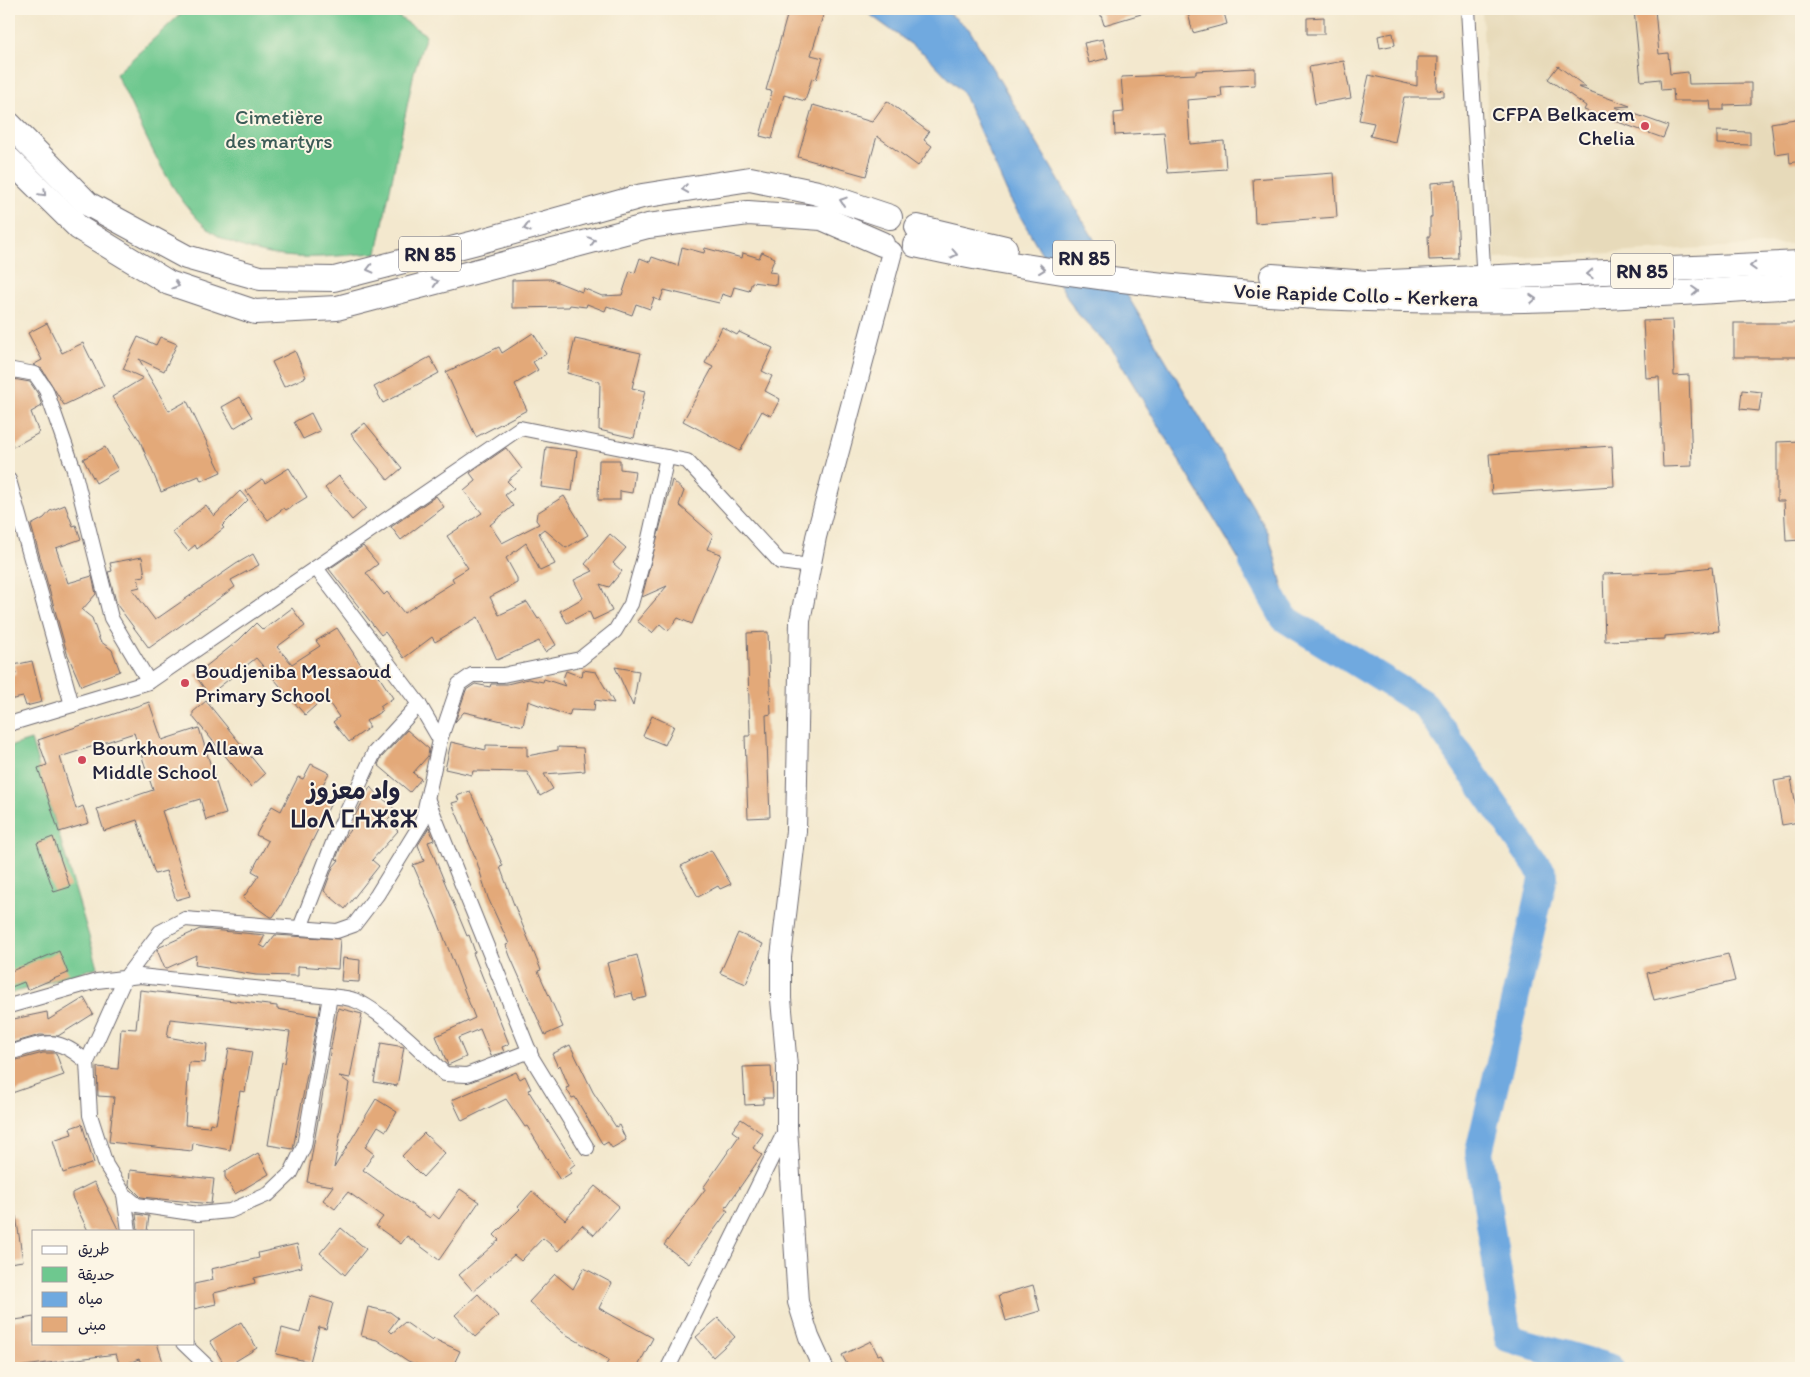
<svg xmlns="http://www.w3.org/2000/svg" width="1810" height="1377" viewBox="0 0 1810 1377" font-family="Itim,'Playpen Sans Arabic','Noto Sans Tifinagh',sans-serif">
  <style>
    .built { fill: #e7daba }
    .green { fill: #6ec88f; stroke: #487565 }
    .water { fill: #6fa9df; stroke: #48668d }
    .lines { fill: none; stroke-linecap: round; stroke-linejoin: round }
    .river { stroke: #6fa9df; stroke-width: 28 }
    .building { fill: #e3a979 }
    .minor-casing { stroke: #6b676e; stroke-width: 16 }
    .secondary-casing { stroke: #6b676e; stroke-width: 22 }
    .trunk-casing { stroke: #6b676e; stroke-width: 26 }
    .minor { stroke: #fff; stroke-width: 14 }
    .secondary { stroke: #fff; stroke-width: 20 }
    .trunk { stroke: #fff; stroke-width: 24 }
    .oneway { stroke: #9c9ca7 }
    .poi-dot { fill: #d1495b; stroke: #fcf5e5; stroke-width: 2 }
    .labels { text-anchor: middle; stroke-width: 4; stroke-linejoin: round; paint-order: stroke }
    .shield { fill: #fcf5e5; stroke: #63616e; stroke-width: 1 }
    .shield-label { font-size: 20px; font-weight: bold; fill: #22223b }
    .poi-label { font-size: 21px; fill: #22223b; stroke: #fcf5e5; text-anchor: start }
    .park-label { font-size: 21px; fill: #3d5c58; stroke: #fcf5e5 }
    .street-label { font-size: 21px; fill: #22223b; stroke: #fcf5e5 }
    .quarter-label { font-size: 24px; font-weight: bold; fill: #22223b; stroke: #fcf5e5 }
  </style>
  <rect width="100%" height="100%" fill="#fcf5e5"/>
  <filter id="ink" filterUnits="userSpaceOnUse"><feTurbulence type="fractalNoise" baseFrequency=".02" numOctaves="2"/><feDisplacementMap in="SourceGraphic" scale="10" xChannelSelector="R" yChannelSelector="G"/><feConvolveMatrix kernelMatrix="1 2 1 2 8 2 1 2 1" color-interpolation-filters="sRGB"/></filter>
  <filter id="wash" filterUnits="userSpaceOnUse"><feTurbulence type="fractalNoise" baseFrequency=".0096" numOctaves="4" result="noise"/><feDisplacementMap in="SourceGraphic" scale="20" xChannelSelector="R" yChannelSelector="G"/><feGaussianBlur stdDeviation="1.12" result="paint"/><feColorMatrix in="noise" values="0 0 0 0 0 0 0 0 0 0 0 0 0 0 0 0 0 1.4 0 .05"/><feComposite in="paint" operator="in"/></filter>
  <g filter="url(#wash)">
    <rect width="100%" height="100%" fill="#f3e8ce"/>
    <!-- built -->
    <polygon class="built" points="1482,9 1801,9 1801,243 1495,259"/>
    <!-- green -->
    <g class="green">
      <path d="M 186,9 L 387,9 L 426,35 L 414,72 L 377,253 C 342,255 305,261 270,254 C 250,250 223,242 207,228 C 166,192 141,123 116,74 Z"/>
      <polygon points="31,740 98,967 9,994 9,747"/>
    </g>
    <!-- water -->
    <polygon class="water" points="862,9 944,9 969,29 1268,532 1286,599 1258,591 1112,349 1076,312 1010,199 963,93 926,55"/>
    <g class="lines">
      <!-- river -->
      <polyline class="river" points="1253,563 1284,618 1425,705 1544,876 1479,1152 1508,1338 1611,1368"/>
    </g>
    <g id="blocks">
      <!-- building -->
      <g class="building">
        <polygon points="789,9 825,9 811,55 823,58 816,80 812,78 805,101 784,95 772,139 760,136 772,91 766,90"/>
        <polygon points="1099,9 1148,9 1148,12 1104,25"/>
        <polygon points="1187,9 1223,9 1227,24 1193,33"/>
        <polygon points="1655,9 1659,54 1668,53 1670,74 1688,72 1689,84 1751,83 1751,104 1724,105 1724,110 1711,110 1710,101 1674,101 1673,89 1661,90 1660,79 1641,81 1634,10"/>
        <polygon points="1324,17 1324,34 1307,34 1307,18"/>
        <polygon points="1393,33 1395,45 1380,48 1378,36"/>
        <polygon points="1103,39 1108,58 1089,63 1084,43"/>
        <polygon points="1417,57 1438,57 1437,90 1444,91 1444,97 1404,97 1395,142 1370,136 1374,123 1359,120 1369,75 1417,86"/>
        <polygon points="1344,61 1351,98 1315,104 1309,67"/>
        <polygon points="1558,66 1586,87 1578,87 1630,106 1615,107 1668,126 1663,138 1584,110 1586,106 1548,79"/>
        <polygon points="1255,68 1255,85 1221,87 1222,97 1187,100 1190,144 1224,141 1226,169 1168,173 1164,132 1115,135 1114,113 1124,112 1121,77 1196,74 1196,71"/>
        <polygon points="887,101 929,132 924,140 932,146 918,166 877,136 866,176 798,157 813,105 872,122"/>
        <polygon points="1801,118 1801,161 1790,163 1789,152 1775,154 1771,123"/>
        <polygon points="1717,131 1750,132 1750,145 1717,144"/>
        <polygon points="1334,173 1337,217 1255,223 1253,179"/>
        <polygon points="1456,181 1459,259 1429,260 1428,236 1430,236 1430,217 1432,217 1431,183"/>
        <polygon points="682,247 704,253 705,248 742,258 743,253 759,258 762,252 775,258 769,272 777,273 776,285 752,282 749,291 734,287 731,297 722,294 719,303 664,290 660,301 654,298 650,309 636,304 632,315 607,306 605,311 587,304 586,307 570,305 569,307 512,308 512,280 550,279 582,292 583,288 602,296 622,295 630,271 635,273 640,258 650,262 652,257 678,266"/>
        <polygon points="1672,320 1674,376 1689,375 1692,466 1663,467 1659,377 1646,378 1643,321"/>
        <polygon points="47,323 62,353 83,343 104,386 64,405 42,369 33,365 42,360 28,333"/>
        <rect x="1734" y="323" width="67" height="34"/>
        <polygon points="722,327 737,335 739,332 773,348 762,371 772,376 765,391 780,399 771,416 762,411 740,451 683,421 713,367 705,363"/>
        <polygon points="533,333 546,354 533,362 538,370 515,384 527,410 476,437 446,372 499,347 502,353"/>
        <polygon points="138,337 156,345 160,337 177,344 164,371 139,359 169,411 187,401 221,472 201,481 199,476 161,492 140,441 112,397 143,378 123,369"/>
        <polygon points="575,339 641,353 632,388 645,391 634,438 599,430 600,382 567,373"/>
        <polygon points="295,351 306,377 284,387 272,362"/>
        <polygon points="430,357 439,373 383,403 374,387"/>
        <polygon points="13,379 30,382 38,394 42,406 31,412 39,433 13,447 9,435 9,380"/>
        <polygon points="1742,390 1762,392 1759,411 1740,409"/>
        <polygon points="240,397 252,417 234,428 222,407"/>
        <polygon points="311,413 320,431 303,439 294,422"/>
        <polygon points="365,423 402,468 388,480 351,434"/>
        <polygon points="1801,441 1801,540 1786,541 1784,501 1777,501 1777,442"/>
        <polygon points="1612,446 1614,486 1492,494 1489,454"/>
        <polygon points="105,447 118,470 96,483 83,459"/>
        <polygon points="546,447 577,451 572,491 541,487"/>
        <polygon points="506,448 522,469 507,481 514,488 505,495 513,506 490,525 502,543 539,524 536,520 537,513 564,496 588,535 566,548 544,529 539,533 555,564 540,571 526,543 506,558 517,578 517,583 490,597 499,615 527,602 538,619 540,618 556,645 545,652 539,641 497,660 478,617 435,642 432,637 404,658 385,632 381,635 329,569 363,546 378,564 366,573 384,595 387,592 404,613 454,582 452,578 468,568 447,536 482,513 464,491 476,481 470,473"/>
        <polygon points="599,460 620,460 620,469 635,471 632,493 620,491 620,500 598,500"/>
        <polygon points="289,468 307,497 286,510 284,508 268,520 246,491 262,479 265,483"/>
        <polygon points="339,476 366,508 352,520 325,488"/>
        <polygon points="672,480 684,491 679,505 713,535 707,549 721,554 692,624 678,618 668,631 660,624 652,633 637,621 667,586 642,597"/>
        <polygon points="240,491 248,500 222,526 224,528 197,549 195,545 188,551 172,532 206,505 214,516"/>
        <polygon points="436,496 444,507 401,540 391,527"/>
        <polygon points="65,505 73,526 76,525 81,539 56,548 68,583 92,576 96,594 82,610 92,618 100,641 112,650 120,671 81,686 67,653 31,525 44,518 50,511"/>
        <polygon points="610,534 626,548 613,563 622,571 609,587 600,584 612,611 593,620 589,611 567,623 560,611 583,598 574,580 593,571 585,564"/>
        <polygon points="253,554 259,565 231,580 235,587 149,648 117,605 108,572 112,571 110,563 142,557 145,576 138,577 140,587 132,589 155,620 236,564"/>
        <polygon points="1712,567 1719,631 1665,636 1665,639 1605,641 1603,574 1670,572"/>
        <polygon points="292,608 305,626 277,647 292,664 320,646 316,641 337,628 365,671 372,666 393,698 380,707 382,711 366,721 370,727 349,742 333,722 339,717 325,697 305,715 256,658 209,695 195,675 239,640 256,623 263,630"/>
        <polygon points="768,632 771,714 766,715 770,817 748,818 745,736 750,736 747,633"/>
        <polygon points="32,661 42,702 26,706 23,697 9,700 9,676 16,674 14,665"/>
        <polygon points="615,667 639,671 633,706"/>
        <polygon points="583,670 596,672 614,703 595,700 594,711 571,710 569,716 528,701 523,726 464,712 455,722 466,690 475,684 490,687 491,684 507,684 528,679 543,682 544,679 565,686 562,681 566,671 582,677"/>
        <polygon points="206,701 265,774 251,787 193,717 193,712"/>
        <polygon points="149,702 162,740 199,728 226,814 206,820 200,799 162,811 190,896 176,900 166,871 155,874 137,820 104,831 97,809 153,790 134,733 60,757 76,809 83,806 89,823 59,832 38,768 47,765 38,740"/>
        <polygon points="652,716 674,726 665,745 643,736"/>
        <polygon points="407,730 429,749 428,756 413,773 421,779 410,792 378,765 381,758"/>
        <polygon points="451,742 486,750 486,745 527,746 527,756 558,750 558,747 583,748 585,771 544,774 553,789 540,796 527,772 473,771 472,775 445,769"/>
        <polygon points="311,764 329,773 318,794 332,801 280,907 273,917 270,917 243,898 259,875 252,871 268,841 256,835 272,806 281,811 298,777 303,779"/>
        <polygon points="1791,778 1799,822 1782,825 1774,781"/>
        <polygon points="370,787 397,811 387,821 398,831 372,860 379,866 345,909 324,891 333,867 339,860 336,859 344,838 355,823 353,820"/>
        <polygon points="470,791 503,866 500,867 513,902 541,970 538,971 563,1027 545,1035 510,956 506,945 509,944 488,898 476,859 452,803 459,801 457,796"/>
        <polygon points="429,827 434,840 428,842 467,936 469,935 475,952 473,953 509,1044 502,1047 504,1052 491,1056 480,1029 458,1038 466,1057 448,1065 436,1036 475,1018 438,922 413,865 424,861 418,845"/>
        <polygon points="53,837 70,887 54,892 37,843"/>
        <polygon points="711,850 731,884 720,889 718,886 698,897 681,866"/>
        <polygon points="200,929 265,935 260,945 265,948 275,935 340,939 338,969 298,966 298,976 256,975 195,965 196,955 165,969 157,950 160,947"/>
        <polygon points="738,933 763,944 746,984 720,973"/>
        <polygon points="59,951 68,973 27,990 24,982 9,988 9,972"/>
        <polygon points="1728,954 1735,981 1654,1000 1647,973"/>
        <polygon points="637,955 647,997 634,1000 632,993 616,997 607,963"/>
        <polygon points="343,958 360,960 359,982 341,981"/>
        <polygon points="140,990 277,1006 277,1009 318,1016 293,1149 268,1145 282,1062 285,1063 290,1032 170,1019 167,1037 207,1044 205,1063 189,1062 185,1125 209,1127 210,1123 216,1124 229,1048 252,1052 245,1092 240,1091 230,1150 193,1143 192,1151 109,1142 114,1097 98,1096 97,1067 118,1069 121,1028 136,1029"/>
        <polygon points="84,998 93,1014 58,1036 40,1035 9,1044 9,1020 47,1012 48,1020"/>
        <polygon points="338,1008 362,1014 350,1078 339,1076 349,1083 334,1168 376,1099 397,1112 386,1131 378,1126 365,1147 374,1154 363,1170 430,1218 433,1214 439,1219 460,1189 479,1202 439,1260 407,1236 401,1244 376,1226 383,1217 348,1192 335,1209 323,1200 333,1186 307,1182"/>
        <polygon points="381,1043 404,1047 397,1086 374,1082"/>
        <polygon points="570,1045 593,1092 616,1127 619,1125 626,1140 612,1148 608,1142 603,1145 575,1097 572,1098 566,1088 569,1087 560,1065 558,1067 552,1054"/>
        <polygon points="43,1053 56,1053 64,1075 9,1094 9,1062"/>
        <polygon points="771,1066 773,1098 763,1098 763,1104 745,1105 743,1067"/>
        <polygon points="516,1072 520,1079 525,1076 531,1089 528,1090 575,1164 569,1169 571,1173 560,1180 527,1126 525,1127 506,1099 462,1121 452,1100"/>
        <polygon points="741,1119 763,1134 753,1148 762,1155 725,1209 728,1211 689,1264 664,1245 706,1188 703,1188 739,1136 732,1131"/>
        <polygon points="82,1124 94,1163 63,1173 53,1140 72,1134 70,1128"/>
        <polygon points="424,1133 445,1153 423,1177 402,1156"/>
        <polygon points="258,1153 269,1174 235,1194 225,1177 225,1172"/>
        <polygon points="130,1170 214,1179 211,1204 141,1197 129,1185"/>
        <polygon points="94,1182 103,1199 119,1231 88,1231 72,1197 72,1193"/>
        <polygon points="595,1186 619,1206 594,1235 582,1225 558,1251 543,1238 521,1261 514,1255 473,1291 459,1275 499,1240 494,1235 520,1209 518,1207 532,1191 565,1220"/>
        <polygon points="136,1214 149,1216 147,1231 138,1231"/>
        <polygon points="16,1216 23,1261 9,1263 9,1217"/>
        <polygon points="341,1228 366,1249 345,1275 320,1253"/>
        <polygon points="297,1244 302,1267 254,1278 255,1283 214,1293 216,1304 194,1309 194,1284 213,1280 211,1269 259,1258 258,1253"/>
        <polygon points="584,1268 612,1283 599,1308 653,1338 637,1368 604,1368 609,1360 562,1332 529,1302 555,1274 573,1289"/>
        <polygon points="1033,1285 1040,1311 1006,1321 999,1295"/>
        <polygon points="478,1294 498,1316 475,1337 455,1315"/>
        <polygon points="310,1296 333,1303 326,1329 319,1327 310,1362 276,1354 282,1328 300,1333"/>
        <polygon points="368,1307 390,1312 398,1318 389,1330 392,1333 405,1322 432,1341 434,1339 460,1351 452,1368 426,1368 408,1361 377,1340 361,1336"/>
        <polygon points="34,1317 34,1343 157,1343 163,1362 144,1368 139,1359 120,1366 116,1354 9,1368 9,1321"/>
        <polygon points="718,1318 735,1337 713,1357 696,1337"/>
        <polygon points="241,1322 257,1348 226,1367 210,1341"/>
        <polygon points="871,1341 878,1355 881,1354 888,1368 849,1368 842,1355"/>
      </g>
    </g>
  </g>
  <g filter="url(#ink)">
    <use href="#blocks" fill-opacity="0" stroke="#6b676e" stroke-width="1"/>
    <g class="lines">
      <defs>
        <g id="minor">
          <polyline points="1468,9 1484,283"/>
          <polyline points="9,371 13,370 35,374 46,390 74,470 111,618 149,682"/>
          <polyline points="9,480 72,705"/>
          <polyline points="316,568 419,704 440,740"/>
          <polyline points="9,724 149,682 520,428 687,461 780,562 810,566"/>
          <polyline points="427,798 532,1058 587,1148"/>
          <polyline points="300,928 336,835 374,753 419,704"/>
          <path d="M 330,996 C 337,997 346,997 354,1000 C 378,1008 426,1055 445,1074 L 467,1075 L 530,1051"/>
          <polyline points="9,1006 97,981 140,976 330,996 304,1146 291,1173 269,1194 230,1211 198,1214 137,1205 124,1194 106,1165 90,1115 87,1062 125,978 160,932 185,919 337,931 354,925 377,895 422,822 440,740 459,684 472,675 503,675 580,659 615,631 631,604 648,543 667,457"/>
          <path d="M 9,1053 C 46,1042 56,1035 87,1062"/>
          <polyline points="124,1194 129,1231"/>
          <polyline points="183,1343 209,1368"/>
          <polyline points="668,1368 786,1129"/>
        </g>
        <polyline id="secondary" points="823,1368 809,1337 798,1302 787,1128 787,1067 781,999 781,957 796,831 800,621 816,537 892,252"/>
        <g id="trunk">
          <polyline points="9,124 88,204 186,257 260,278 334,279 474,243 642,196 750,179 818,193 890,217"/>
          <polyline points="9,159 79,228 169,283 255,312 337,308 648,226 748,213 822,218 882,244"/>
          <polyline points="917,227 1005,248"/>
          <path d="M 915,245 C 1111,288 1323,304 1524,300 C 1616,298 1709,291 1801,286"/>
          <polyline points="1272,276 1368,283 1801,263"/>
        </g>
      </defs>
      <!-- minor casing -->
      <use href="#minor" class="minor-casing"/>
      <!-- secondary casing -->
      <use href="#secondary" class="secondary-casing"/>
      <!-- trunk casing -->
      <use href="#trunk" class="trunk-casing"/>
      <!-- minor -->
      <use href="#minor" class="minor"/>
      <!-- secondary -->
      <use href="#secondary" class="secondary"/>
      <!-- trunk -->
      <use href="#trunk" class="trunk"/>
    </g>
    <!-- one-way arrows -->
    <defs><path id="oneway-chevron" d="M-2-3.5L2.5 0L-2 3.5" fill="none" stroke-width="1.6" stroke-linecap="round" stroke-linejoin="round" transform="scale(1.25)"/></defs>
    <g class="oneway">
      <use href="#oneway-chevron" transform="translate(685 189) rotate(171)"/>
      <use href="#oneway-chevron" transform="translate(43 193) rotate(45)"/>
      <use href="#oneway-chevron" transform="translate(843 201) rotate(-162)"/>
      <use href="#oneway-chevron" transform="translate(527 228) rotate(164)"/>
      <use href="#oneway-chevron" transform="translate(592 241) rotate(-15)"/>
      <use href="#oneway-chevron" transform="translate(954 254) rotate(12)"/>
      <use href="#oneway-chevron" transform="translate(1753 266) rotate(177)"/>
      <use href="#oneway-chevron" transform="translate(370 269) rotate(166)"/>
      <use href="#oneway-chevron" transform="translate(1042 269) rotate(7)"/>
      <use href="#oneway-chevron" transform="translate(1590 274) rotate(177)"/>
      <use href="#oneway-chevron" transform="translate(435 282) rotate(-15)"/>
      <use href="#oneway-chevron" transform="translate(176 285) rotate(20)"/>
      <use href="#oneway-chevron" transform="translate(1695 291) rotate(-3)"/>
      <use href="#oneway-chevron" transform="translate(1533 299) rotate(-3)"/>
    </g>
  </g>
  <!-- markers -->
  <g class="poi-dot">
    <circle cx="1645" cy="126" r="5"/>
    <circle cx="185" cy="683" r="5"/>
    <circle cx="82" cy="760" r="5"/>
  </g>
  <g class="labels">
    <!-- shield labels -->
    <g class="shield">
      <rect x="399" y="236.5" width="62" height="35" rx="4"/>
      <rect x="1053" y="240.5" width="62" height="35" rx="4"/>
      <rect x="1611" y="253.5" width="62" height="35" rx="4"/>
    </g>
    <g class="shield-label">
      <text x="430" y="261">RN 85</text>
      <text x="1084" y="265">RN 85</text>
      <text x="1642" y="278">RN 85</text>
    </g>
    <!-- poi labels -->
    <g class="poi-label">
      <text x="1635" y="121" text-anchor="end">CFPA Belkacem<tspan x="1635" dy="24">Chelia</tspan></text>
      <text x="195" y="678">Boudjeniba Messaoud<tspan x="195" dy="24">Primary School</tspan></text>
      <text x="92" y="755">Bourkhoum Allawa<tspan x="92" dy="24">Middle School</tspan></text>
    </g>
    <!-- park labels -->
    <g class="park-label">
      <text x="279" y="124">Cimetière<tspan x="279" dy="24">des martyrs</tspan></text>
    </g>
    <!-- street labels -->
    <g class="street-label">
      <text transform="translate(1356 295) rotate(2)" y="7">Voie Rapide Collo - Kerkera</text>
    </g>
    <!-- quarter labels -->
    <g class="quarter-label">
      <text x="354" y="799">واد معزوز<tspan x="354" dy="28">ⵡⴰⴷ ⵎⵄⵣⵓⵣ</tspan></text>
    </g>
  </g>
  <!-- margin -->
  <rect width="1810" height="1377" fill="none" stroke="#fcf5e5" stroke-width="30"/>
  <!-- legend -->
  <rect x="32" y="1230" width="162" height="115" fill="#fcf5e5" stroke="#a5a1a1"/>
  <rect x="42" y="1246" width="25" height="8" fill="#ffffff" stroke="#a5a1a1"/>
  <text x="78" y="1254" font-size="15" fill="#22223b">طريق</text>
  <rect x="42" y="1267" width="25" height="15" fill="#6ec88f" stroke="#a5a1a1"/>
  <text x="78" y="1280" font-size="15" fill="#22223b">حديقة</text>
  <rect x="42" y="1292" width="25" height="15" fill="#6fa9df" stroke="#a5a1a1"/>
  <text x="78" y="1304" font-size="15" fill="#22223b">مياه</text>
  <rect x="42" y="1317" width="25" height="15" fill="#e3a979" stroke="#a5a1a1"/>
  <text x="78" y="1330" font-size="15" fill="#22223b">مبنى</text>
</svg>
